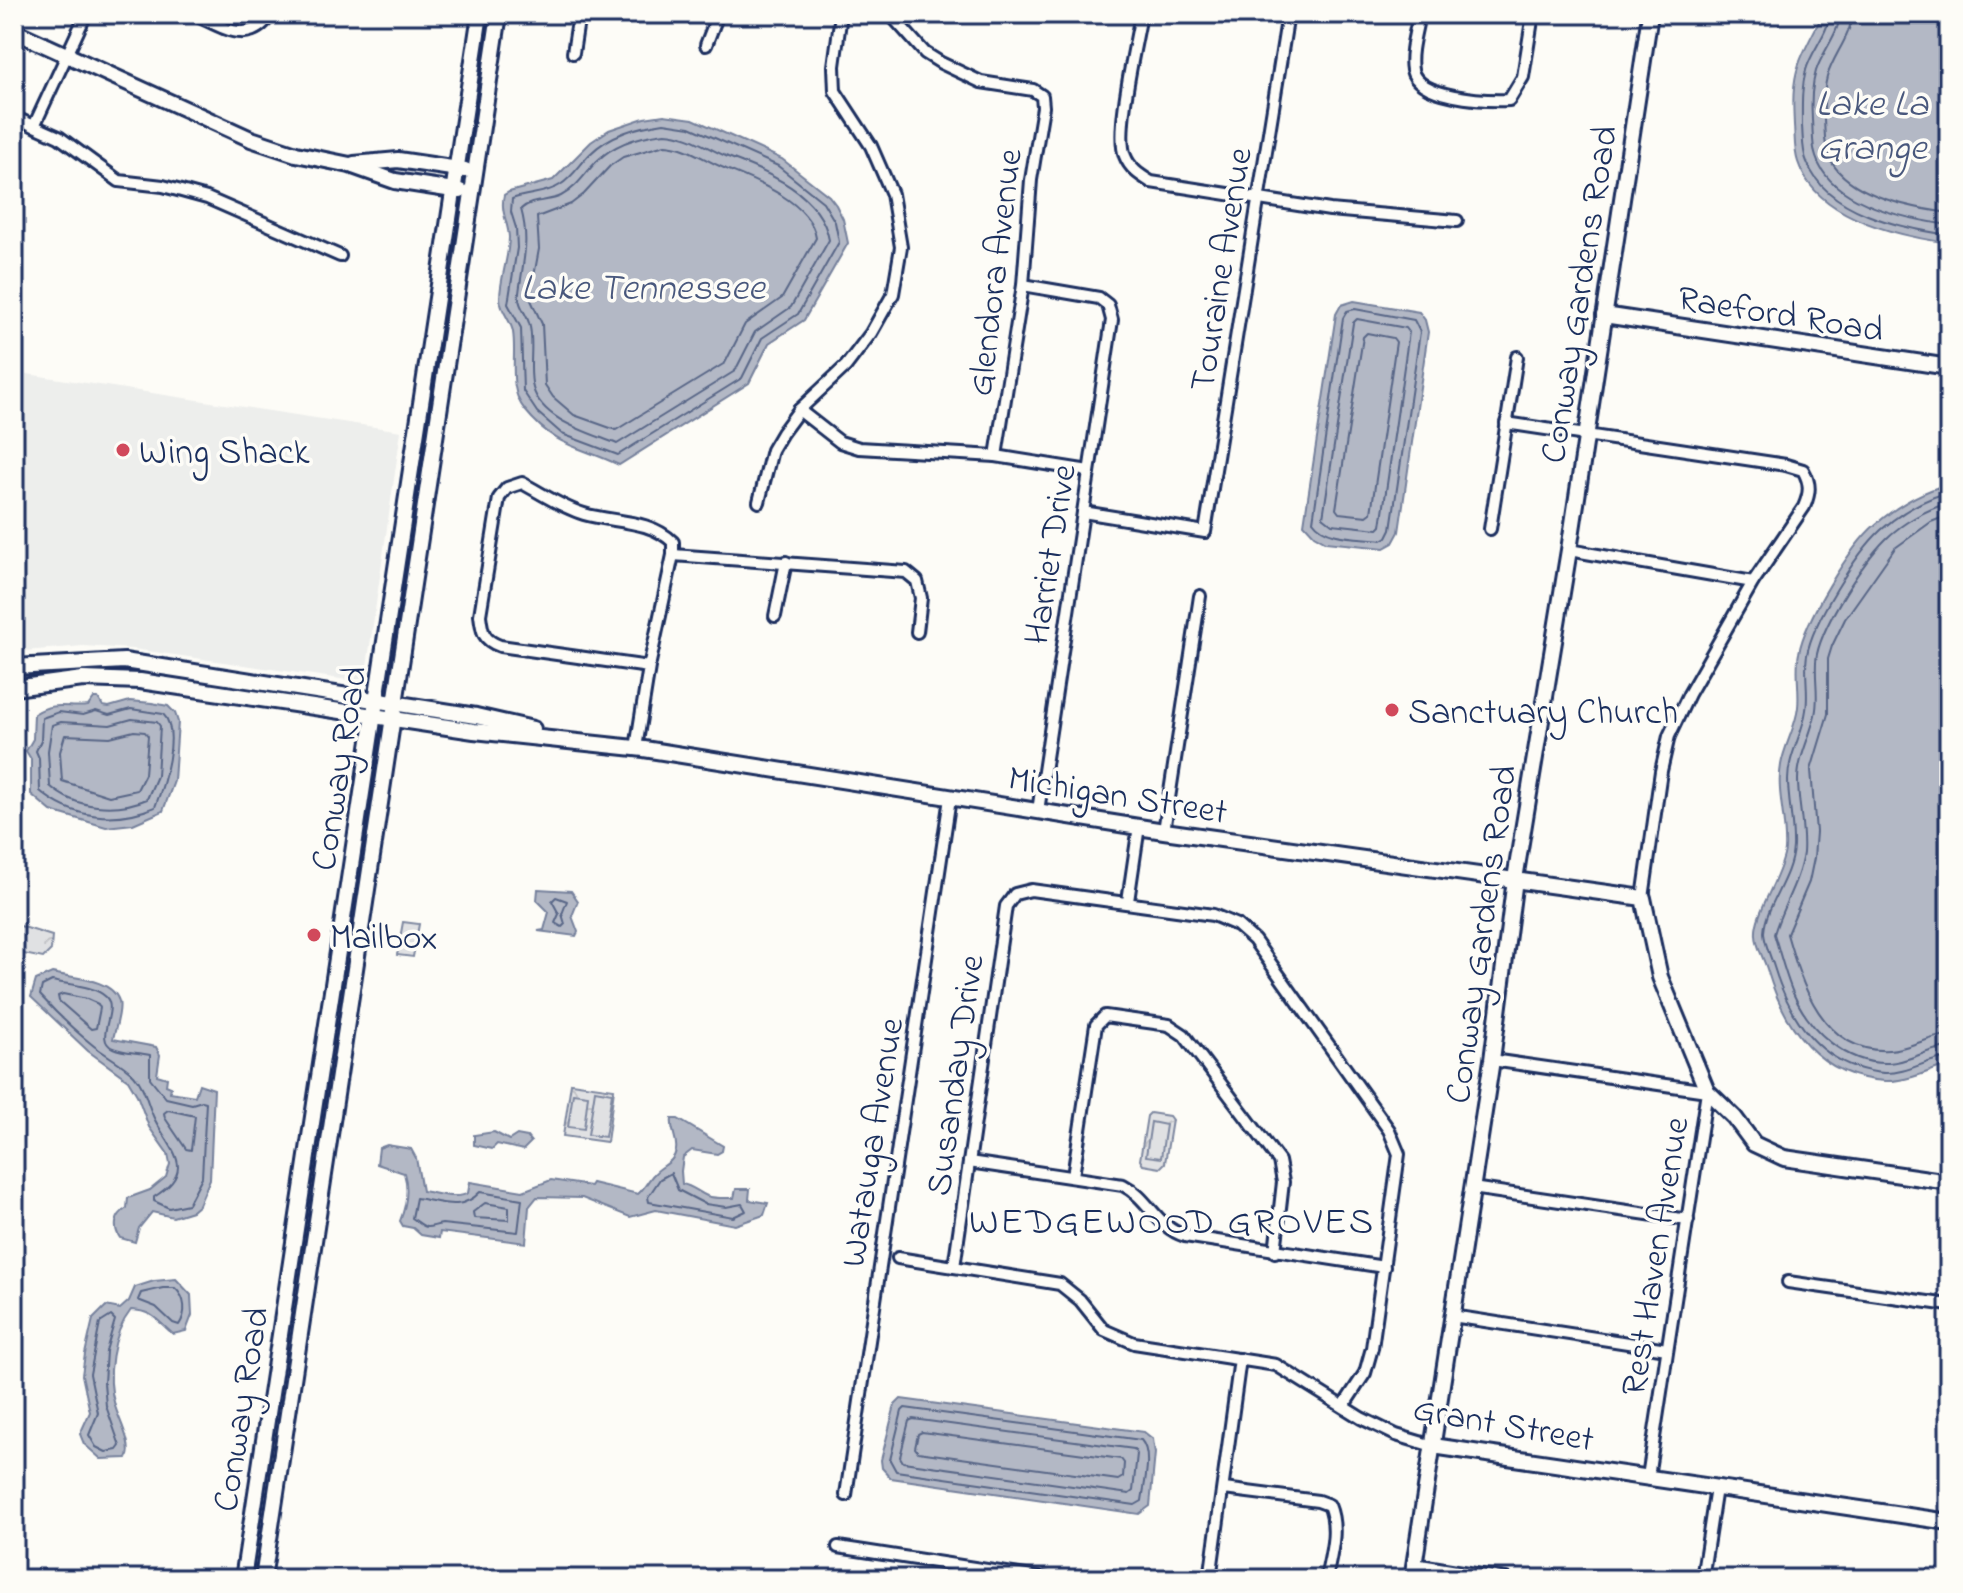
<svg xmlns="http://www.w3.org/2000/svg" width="1963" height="1593" viewBox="0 0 1963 1593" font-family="'Indie Flower',sans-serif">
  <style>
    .built { fill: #edeeec }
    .park { fill: url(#park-crowns); stroke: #7e88a0; stroke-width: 2 }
    .garden { fill: #e0e1e3; stroke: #7e88a0; stroke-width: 2 }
    .water { fill: #b3b8c5; stroke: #76819c; stroke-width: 2 }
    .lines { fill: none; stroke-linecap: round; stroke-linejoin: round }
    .shore { stroke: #586687; stroke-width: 2 }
    .street-casing { stroke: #1b2f5e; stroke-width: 16 }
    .secondary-casing { stroke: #1b2f5e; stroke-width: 20 }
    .street { stroke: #fdfcf7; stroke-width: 10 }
    .secondary { stroke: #fdfcf7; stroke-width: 14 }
    .poi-dot { fill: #d1495b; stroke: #fdfcf7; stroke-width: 3 }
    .labels { text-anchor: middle; stroke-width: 7; stroke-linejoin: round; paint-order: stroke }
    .street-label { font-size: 36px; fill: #1b2f5e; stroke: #fdfcf7 }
    .poi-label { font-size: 36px; fill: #1b2f5e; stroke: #fdfcf7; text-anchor: start }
    .water-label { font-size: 38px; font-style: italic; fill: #49587d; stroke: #fdfcf7 }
    .neighbourhood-label { font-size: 38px; letter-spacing: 2px; fill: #1b2f5e; stroke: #fdfcf7 }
  </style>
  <defs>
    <pattern id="park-crowns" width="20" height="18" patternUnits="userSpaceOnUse" patternTransform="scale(2)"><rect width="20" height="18" fill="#e0e1e3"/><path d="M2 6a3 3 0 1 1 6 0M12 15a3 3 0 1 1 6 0" fill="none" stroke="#c0c1c5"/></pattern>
  </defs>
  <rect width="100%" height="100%" fill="#fdfcf7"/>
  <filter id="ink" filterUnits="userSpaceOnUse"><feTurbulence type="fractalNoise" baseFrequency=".0125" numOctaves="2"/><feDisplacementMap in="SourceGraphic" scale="16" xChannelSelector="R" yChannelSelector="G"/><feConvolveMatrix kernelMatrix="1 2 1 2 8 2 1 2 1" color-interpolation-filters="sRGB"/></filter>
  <g filter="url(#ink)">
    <!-- built -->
    <polygon class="built" points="14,372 401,431 366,673 362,678 355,681 133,649 83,646 14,652"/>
    <!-- park -->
    <g class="park">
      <polygon points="14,924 52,936 51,950 43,958 14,952"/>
      <polygon points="571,1083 614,1089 607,1142 563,1136"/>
      <polygon points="1150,1113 1169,1116 1172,1120 1165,1163 1160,1168 1143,1165 1140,1160 1147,1116"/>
    </g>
    <!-- garden -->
    <g class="garden">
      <polygon points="403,922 419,924 413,957 397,955"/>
      <polygon points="595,1090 612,1093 605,1137 588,1135"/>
      <polygon points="573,1093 588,1095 584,1129 568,1127"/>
      <polygon points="1151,1122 1166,1125 1161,1158 1146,1156"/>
    </g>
    <!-- water -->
    <g class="water">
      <path d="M 1823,14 L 1949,14 L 1949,243 C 1899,236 1816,218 1798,162 C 1794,151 1795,137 1794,125 C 1793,105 1792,84 1799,64 C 1805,47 1815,30 1823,14 Z"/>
      <path d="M 664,115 L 693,119 L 782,159 L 829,196 L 836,205 L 843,219 L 848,243 L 804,320 L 769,343 L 749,383 L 619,465 C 580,446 556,448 525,410 C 507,388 517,358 513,332 C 511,320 500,311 500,298 C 500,278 509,258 509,237 C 508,222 500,211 504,195 L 509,192 L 553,180 L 591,142 L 609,130 L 644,118 Z"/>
      <polygon points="1354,301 1419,312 1425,320 1428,332 1399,532 1393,543 1384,548 1326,542 1314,535 1304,524 1336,314 1341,305"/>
      <path d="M 1949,484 L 1949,1064 C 1930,1071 1905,1082 1885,1081 C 1819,1077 1784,1027 1767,969 C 1764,959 1756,946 1756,935 C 1754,913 1782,876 1785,850 C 1787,821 1776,793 1781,765 C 1784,746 1796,727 1798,707 C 1800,690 1795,671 1799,653 C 1805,620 1850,546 1876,524 C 1897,506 1922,491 1949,484 Z"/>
      <path d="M 94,698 L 98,698 L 103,706 L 109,707 L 130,701 L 152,703 L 168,706 L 175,713 L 178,722 L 174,781 L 163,811 L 133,824 L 106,827 L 51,811 L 31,794 L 31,759 L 26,751 L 33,739 L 34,714 C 55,700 67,709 88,706 Z"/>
      <polygon points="538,889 571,891 578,901 572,916 578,932 576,936 538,931 544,930 549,912 537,900"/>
      <path d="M 52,973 C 71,978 112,978 119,1001 C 122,1010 115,1029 113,1039 L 156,1047 L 160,1055 L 157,1075 L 167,1078 L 166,1085 L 171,1087 L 170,1092 L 195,1096 L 199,1084 L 214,1089 L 210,1179 L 199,1205 L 192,1211 L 173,1217 L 152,1212 L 139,1228 L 135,1242 L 120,1238 C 112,1226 116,1215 127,1208 L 128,1198 L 150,1190 L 166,1177 L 170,1164 L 168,1154 L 149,1127 L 137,1095 L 128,1080 L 88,1051 L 31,997 L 36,980 Z"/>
      <path d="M 672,1119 L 678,1119 L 723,1146 L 722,1151 L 717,1154 L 692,1150 L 683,1157 L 681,1171 L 682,1184 C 693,1186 696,1191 707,1196 C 716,1199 727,1198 734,1198 L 736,1189 L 750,1189 L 749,1200 L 768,1203 L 764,1215 L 735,1225 L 656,1210 L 630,1217 L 582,1198 L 537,1197 L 529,1207 L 526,1243 L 440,1232 L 439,1238 L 421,1235 L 413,1228 L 403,1226 L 400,1221 C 406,1206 409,1189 404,1173 L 377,1164 L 379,1148 L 387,1145 L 411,1149 L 416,1158 L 422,1191 C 436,1193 456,1200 468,1193 L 470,1182 L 523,1191 L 551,1180 L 590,1186 L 592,1183 L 638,1194 C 645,1188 648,1180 654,1174 C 662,1165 674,1163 676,1150 C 678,1139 670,1130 672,1119 Z"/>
      <polygon points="494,1132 509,1140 517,1135 527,1137 531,1142 523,1150 497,1144 492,1149 474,1145 474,1135"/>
      <path d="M 176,1279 L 191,1295 L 192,1315 L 186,1331 L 173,1334 C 157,1321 154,1311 131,1310 C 112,1334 106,1377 115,1406 C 119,1420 134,1447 127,1458 L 101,1459 L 84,1444 L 80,1434 L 90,1412 L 82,1375 L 85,1354 L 93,1319 L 106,1306 L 120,1309 L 129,1301 L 135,1287 L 154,1281 Z"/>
      <polygon points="901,1399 1144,1432 1153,1439 1155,1453 1150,1506 1139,1514 891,1478 882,1468 881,1460 895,1405"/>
    </g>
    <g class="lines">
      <!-- shore -->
      <g class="shore">
        <path d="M 1830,14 C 1828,34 1811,51 1806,70 C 1801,89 1802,107 1802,126 C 1803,137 1802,151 1807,162 C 1826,213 1902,228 1949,235"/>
        <path d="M 1840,14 C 1839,34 1822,52 1816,71 C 1811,87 1811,104 1812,120 C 1813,132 1812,146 1816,157 C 1831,204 1907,219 1949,225"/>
        <path d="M 1852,14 C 1851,37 1833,55 1827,77 C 1823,91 1824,106 1824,120 C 1825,132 1824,146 1829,157 C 1846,195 1912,208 1949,213"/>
        <path d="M 664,123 L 690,127 L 778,166 L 823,202 L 835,222 L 839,242 L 798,314 L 762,338 L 742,378 L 618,455 L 562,434 L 537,412 L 523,391 L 521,328 L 508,304 L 517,248 L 516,228 L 511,212 L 512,199 C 527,193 547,194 560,185 C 573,177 580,164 590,154 C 610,134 637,127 664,123 Z"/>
        <path d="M 665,133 C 689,134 706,148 728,157 C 768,172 821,194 829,240 L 791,307 L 755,332 L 735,371 L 617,444 C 591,433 542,421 533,388 C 528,369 534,347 530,327 C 528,314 517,306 519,293 C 523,260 530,242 521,209 C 531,199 549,202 561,196 C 577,188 585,173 597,161 C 615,143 640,136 665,133 Z"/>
        <path d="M 665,145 C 687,146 704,160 724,168 C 754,180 811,202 816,238 L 782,298 L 745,324 L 725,363 L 616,430 L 574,415 L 553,397 L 545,385 L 542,324 L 530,298 L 539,249 L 537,217 L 571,204 L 584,194 L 610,166 L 623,157 Z"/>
        <path d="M 1355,309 L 1414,320 L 1420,332 L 1391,529 L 1387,537 L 1382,540 C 1360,537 1326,540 1313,521 L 1343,318 L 1347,311 Z"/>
        <polygon points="1357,319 1406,328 1409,332 1381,526 1378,529 1332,524 1323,517 1353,323"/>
        <polygon points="1367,333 1393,338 1396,342 1371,513 1367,516 1339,513 1336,509 1363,337"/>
        <path d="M 1949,492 C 1924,499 1900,513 1881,530 C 1857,552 1812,623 1807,655 C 1804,673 1809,692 1806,710 C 1803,734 1788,755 1788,780 C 1788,802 1794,824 1793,847 C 1791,879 1766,904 1764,932 C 1764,943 1771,957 1774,967 C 1791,1022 1822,1068 1884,1073 C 1907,1074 1927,1059 1949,1057"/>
        <path d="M 1949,503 C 1927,509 1902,523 1886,539 C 1863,562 1824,622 1817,654 C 1813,674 1820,695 1815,715 C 1810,737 1798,758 1798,780 C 1798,805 1805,828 1803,853 C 1799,882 1782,906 1774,934 C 1780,953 1785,974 1793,993 C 1809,1030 1846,1065 1889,1063 C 1910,1062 1928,1048 1949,1047"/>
        <path d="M 1949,515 L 1931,522 L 1895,548 L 1845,619 L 1832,646 L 1828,659 L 1828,714 L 1811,770 L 1816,832 L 1814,858 L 1809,882 L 1787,934 C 1801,983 1823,1054 1889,1050 C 1910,1049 1928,1036 1949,1035"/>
        <path d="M 131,709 L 163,714 C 181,731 163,787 155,807 C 117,823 72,819 40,791 L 39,758 L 36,751 L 41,740 L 42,718 L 59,712 L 83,715 L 96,711 L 109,715 Z"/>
        <path d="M 132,719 L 157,722 L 160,726 L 157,776 L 147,799 C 117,812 75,809 50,786 L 48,751 L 52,725 L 61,722 L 110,725 Z"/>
        <polygon points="134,731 145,732 148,736 145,774 137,790 109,796 62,781 60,752 65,735 110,737"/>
        <polygon points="556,897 567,901 562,914 565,924 562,927 555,923 559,914 552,901"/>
        <path d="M 52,981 C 68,985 94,985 106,997 C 119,1010 93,1040 113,1048 C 124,1053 139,1052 150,1055 L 150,1078 L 166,1098 L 192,1104 L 202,1101 L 206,1102 L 202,1177 L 188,1204 L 169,1208 L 154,1201 L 154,1197 C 198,1170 171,1151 155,1120 C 147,1105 146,1088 134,1075 C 123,1064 107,1056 94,1046 C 75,1031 56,1013 40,995 L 42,986 Z"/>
        <polygon points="63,994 87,999 98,1004 100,1008 96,1028 91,1029 59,1001 58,996"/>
        <polygon points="168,1110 195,1116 191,1150 186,1149 165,1118 164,1113"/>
        <polygon points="671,1173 678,1190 705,1204 726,1207 742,1204 746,1211 733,1217 649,1202 648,1197 660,1179"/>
        <path d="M 480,1192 L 522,1199 L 518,1232 L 442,1224 C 423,1228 429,1230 412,1218 L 416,1198 C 442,1202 461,1212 480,1192 Z"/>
        <polygon points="485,1203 509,1207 509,1220 474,1218 473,1212"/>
        <path d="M 163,1288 L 175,1288 C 186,1298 187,1313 179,1325 L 173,1323 L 156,1307 L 138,1300 L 141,1293 Z"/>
        <polygon points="111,1316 115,1320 106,1351 104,1383 106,1406 120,1446 117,1450 106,1452 96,1447 89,1435 98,1413 90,1374 100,1323"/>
        <path d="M 905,1408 L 1141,1440 C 1153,1453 1144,1484 1142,1501 L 1135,1505 L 896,1471 L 890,1460 L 902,1411 Z"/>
        <polygon points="913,1419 1134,1449 1137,1454 1133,1491 1129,1494 903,1462 900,1457 909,1421"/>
        <polygon points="922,1432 1121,1459 1124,1463 1123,1477 1118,1480 918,1452 915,1448 918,1434"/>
      </g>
      <defs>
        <g id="street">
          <path d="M 193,14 C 222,26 248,48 271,14"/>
          <polyline points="890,14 925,53 941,63 981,82 1033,90 1042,96 1043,107 1031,180 1023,285 996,456"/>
          <path d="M 1141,14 C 1136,44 1115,131 1125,156 C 1130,169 1140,175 1151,182 L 1330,210 L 1457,221"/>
          <path d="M 1419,14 C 1416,31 1409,53 1412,70 C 1418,98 1485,101 1509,100 L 1523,77 L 1533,14"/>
          <polyline points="706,45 718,14"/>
          <polyline points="573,53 579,14"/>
          <polyline points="14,117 59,137 119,181 163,186 207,198 340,256"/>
          <polyline points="34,126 86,14"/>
          <polyline points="1023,285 1099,298 1108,305 1112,320 1038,811"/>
          <polyline points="799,410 840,442 859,448 996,456 1089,471"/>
          <path d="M 1506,423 L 1786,465 L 1803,470 C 1811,484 1810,493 1804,507 L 1753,582 L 1689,694 L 1669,736 L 1661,771 L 1643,898"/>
          <polyline points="759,502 772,450 782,433 799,410 846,366 871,333 893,294 901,247 892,194 871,146 835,91 834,66 841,14"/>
          <polyline points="1083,512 1205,532 1288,14"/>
          <polyline points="1490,529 1517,357"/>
          <polyline points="1569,550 1753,582"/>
          <polyline points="673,555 906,572 917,581 921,598 917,632"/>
          <polyline points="775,616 786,562"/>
          <path d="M 636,748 L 649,667 L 673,555 L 673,542 C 649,519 615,523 584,514 C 561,507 543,494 522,483 L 507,488 L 499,498 L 480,615 C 482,632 483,640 500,646 L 649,667"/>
          <polyline points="1164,831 1200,596"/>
          <polyline points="1128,901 1139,826"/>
          <polyline points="1492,1060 1707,1091 1648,1477"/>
          <path d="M 969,1162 L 1123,1185 C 1149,1198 1156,1227 1185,1236 L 1384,1267"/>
          <polyline points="1073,1176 1096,1025 1105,1016 1169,1025 1184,1035 1279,1161 1283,1182 1275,1252"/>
          <polyline points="1472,1188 1688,1220"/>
          <polyline points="898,1258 1060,1284 1080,1300 1104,1330 1134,1343 1276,1365 1361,1418 1396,1435 1433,1446"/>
          <polyline points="954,1267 1006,906 1015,894 1031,890 1213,915 1237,925 1254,940 1389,1130 1399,1154 1372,1348 1365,1373 1344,1405"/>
          <polyline points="1788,1282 1949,1305"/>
          <polyline points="1452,1316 1667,1349"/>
          <path d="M 1224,1489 L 1318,1501 L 1329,1505 C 1339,1529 1331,1554 1326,1579"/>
          <polyline points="846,1495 950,798"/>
          <polyline points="838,1547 1046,1579"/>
          <polyline points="1414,1564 1506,1579"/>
          <polyline points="1210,1579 1240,1359"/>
          <polyline points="1702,1579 1716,1488"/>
        </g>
        <g id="secondary">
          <polyline points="14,31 251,139 296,154 350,165 395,181 460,191"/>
          <polyline points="354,164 398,160 465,170"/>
          <polyline points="1604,315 1949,367"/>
          <polyline points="14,667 124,661 476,716 533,729"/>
          <polyline points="14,688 83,679 140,681 474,731 644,749 1164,831 1643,898 1660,977 1707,1091 1734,1117 1754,1144 1784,1158 1949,1182"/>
          <polyline points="1433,1446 1949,1522"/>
          <polyline points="243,1579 480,14"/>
          <polyline points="263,1579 499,14"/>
          <polyline points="1412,1579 1492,1060 1515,879 1569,550 1650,14"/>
        </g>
      </defs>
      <!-- street casing -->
      <use href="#street" class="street-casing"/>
      <!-- secondary casing -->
      <use href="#secondary" class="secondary-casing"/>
      <!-- street -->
      <use href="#street" class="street"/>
      <!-- secondary -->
      <use href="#secondary" class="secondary"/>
    </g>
  </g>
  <!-- markers -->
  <g class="poi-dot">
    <circle cx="123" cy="450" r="8"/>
    <circle cx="1392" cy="710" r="8"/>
    <circle cx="314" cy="935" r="8"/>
  </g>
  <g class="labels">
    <!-- street labels -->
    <g class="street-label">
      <text transform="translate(1219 269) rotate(-81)" y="13">Touraine Avenue</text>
      <text transform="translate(993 272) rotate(-83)" y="13">Glendora Avenue</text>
      <text transform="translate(1577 294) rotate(-81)" y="13">Conway Gardens Road</text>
      <text transform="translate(1781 312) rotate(9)" y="13">Raeford Road</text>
      <text transform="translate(1048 554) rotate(-81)" y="13">Harriet Drive</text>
      <text transform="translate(337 768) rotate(-81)" y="13">Conway Road</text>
      <text transform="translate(1118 793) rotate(9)" y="13">Michigan Street</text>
      <text transform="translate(1479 934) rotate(-82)" y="13">Conway Gardens Road</text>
      <text transform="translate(953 1075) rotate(-82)" y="13">Susanday Drive</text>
      <text transform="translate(870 1142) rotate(-81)" y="13">Watauga Avenue</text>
      <text transform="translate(1653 1256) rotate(-81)" y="13">Rest Haven Avenue</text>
      <text transform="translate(239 1409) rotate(-81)" y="13">Conway Road</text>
      <text transform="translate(1504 1422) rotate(10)" y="13">Grant Street</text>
    </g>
    <!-- poi labels -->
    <g class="poi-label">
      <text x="139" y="463">Wing Shack</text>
      <text x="1408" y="723">Sanctuary Church</text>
      <text x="330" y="948">Mailbox</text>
    </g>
    <!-- water labels -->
    <g class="water-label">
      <text x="1872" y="115">Lake La<tspan x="1872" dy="44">Grange</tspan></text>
      <text x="643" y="299">Lake Tennessee</text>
    </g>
    <!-- neighbourhood labels -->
    <g class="neighbourhood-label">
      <text x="1172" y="1233">WEDGEWOOD GROVES</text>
    </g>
  </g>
  <!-- margin -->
  <rect width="1963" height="1593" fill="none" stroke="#fdfcf7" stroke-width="48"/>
  <rect x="24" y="24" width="1915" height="1545" fill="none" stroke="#1b2f5e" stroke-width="3" filter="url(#ink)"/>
</svg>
